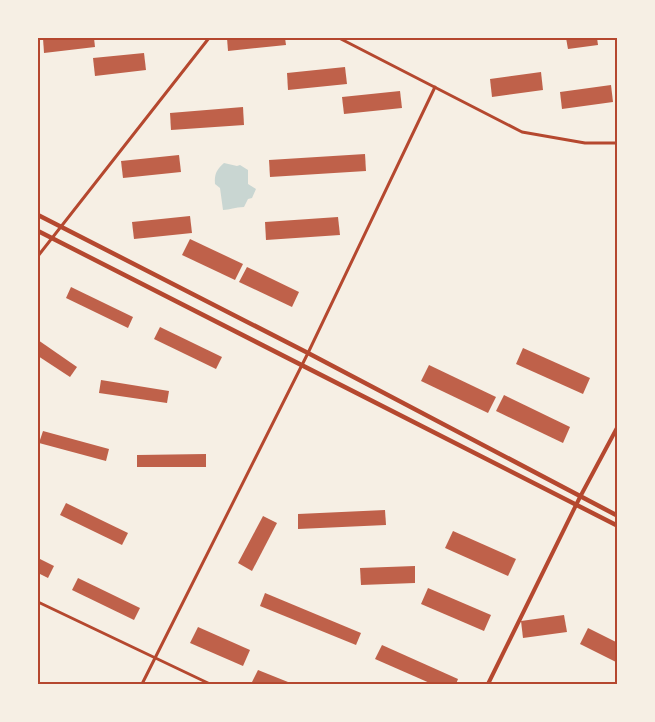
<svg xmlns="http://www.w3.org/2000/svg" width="655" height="722" viewBox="0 0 655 722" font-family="'Golos Text',sans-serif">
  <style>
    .water { fill: #c9d6d2 }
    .building { fill: #bf614a }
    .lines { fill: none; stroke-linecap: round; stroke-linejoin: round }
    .minor { stroke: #b5482f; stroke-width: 3 }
    .tertiary { stroke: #b5482f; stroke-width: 4 }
    .secondary { stroke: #b5482f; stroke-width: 4.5 }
    .neatline { fill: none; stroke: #b5482f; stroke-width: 2 }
  </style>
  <rect width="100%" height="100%" fill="#f6efe4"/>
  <!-- water -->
  <path class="water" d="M 224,163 L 237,166 L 240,165 L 248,170 L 248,184 L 256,189 L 252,198 L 248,199 L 244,207 C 235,207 230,210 223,210 L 220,188 L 215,184 C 214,174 217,169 224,163 Z"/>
  <!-- building -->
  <g class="building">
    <polygon points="43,38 94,38 95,47 44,53"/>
    <polygon points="227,38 285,38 286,45 228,51"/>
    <polygon points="566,38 597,38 598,45 568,49"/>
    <polygon points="144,53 146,70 95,76 93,58"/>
    <polygon points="345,67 347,84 288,90 287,73"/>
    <polygon points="541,72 543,90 492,97 490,79"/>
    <polygon points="611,85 613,102 562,109 560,92"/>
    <polygon points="400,91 402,108 344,114 342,97"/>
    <polygon points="243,107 244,125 171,130 170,113"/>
    <polygon points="365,154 366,171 270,177 269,160"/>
    <polygon points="179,155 181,172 123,178 121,161"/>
    <polygon points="190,216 192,233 134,239 132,222"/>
    <polygon points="338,217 340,235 266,240 265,222"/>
    <polygon points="190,239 243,264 235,280 182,255"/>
    <polygon points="247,267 299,292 292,307 239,282"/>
    <polygon points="71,287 133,317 128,328 66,298"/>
    <polygon points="160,327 222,357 216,369 154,339"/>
    <polygon points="38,340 77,367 70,377 38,356"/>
    <polygon points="523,348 590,378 583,394 516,364"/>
    <polygon points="429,365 496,397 488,413 421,381"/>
    <polygon points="101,380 169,391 167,403 99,393"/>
    <polygon points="504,395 570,427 563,443 496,411"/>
    <polygon points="43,431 109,449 106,461 39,443"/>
    <polygon points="206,454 206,467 137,467 137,455"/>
    <polygon points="66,503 128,533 122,545 60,515"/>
    <polygon points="385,510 386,525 298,529 298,514"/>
    <polygon points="263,516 277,523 252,571 238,563"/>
    <polygon points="453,531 516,559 508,576 445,548"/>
    <polygon points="38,558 54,566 48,578 38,573"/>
    <polygon points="415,566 415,583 361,585 360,568"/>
    <polygon points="78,578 140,608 134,620 72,590"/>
    <polygon points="428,588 491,615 484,631 421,604"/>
    <polygon points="265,593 361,633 356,645 260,606"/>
    <polygon points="564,615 567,632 523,638 521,621"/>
    <polygon points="198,627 250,650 243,666 190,643"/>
    <polygon points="588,628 618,643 618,663 580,644"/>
    <polygon points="382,645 458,679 456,684 432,684 375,659"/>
    <polygon points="258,670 293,684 257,684 252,682"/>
  </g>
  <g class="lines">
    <!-- minor -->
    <g class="minor">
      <polyline points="339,38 522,132 585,143 618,143"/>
      <polyline points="38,256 209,38"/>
      <polyline points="38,602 210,684"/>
      <polyline points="142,684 308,353 435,87"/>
    </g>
    <!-- tertiary -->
    <polyline class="tertiary" points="488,684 580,497 618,426"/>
    <!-- secondary -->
    <g class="secondary">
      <polyline points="38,215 308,353 618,516"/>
      <polyline points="38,231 618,526"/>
    </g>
  </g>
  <!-- border -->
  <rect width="655" height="722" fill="none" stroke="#f6efe4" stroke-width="78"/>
  <rect x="39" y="39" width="577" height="644" class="neatline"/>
</svg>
